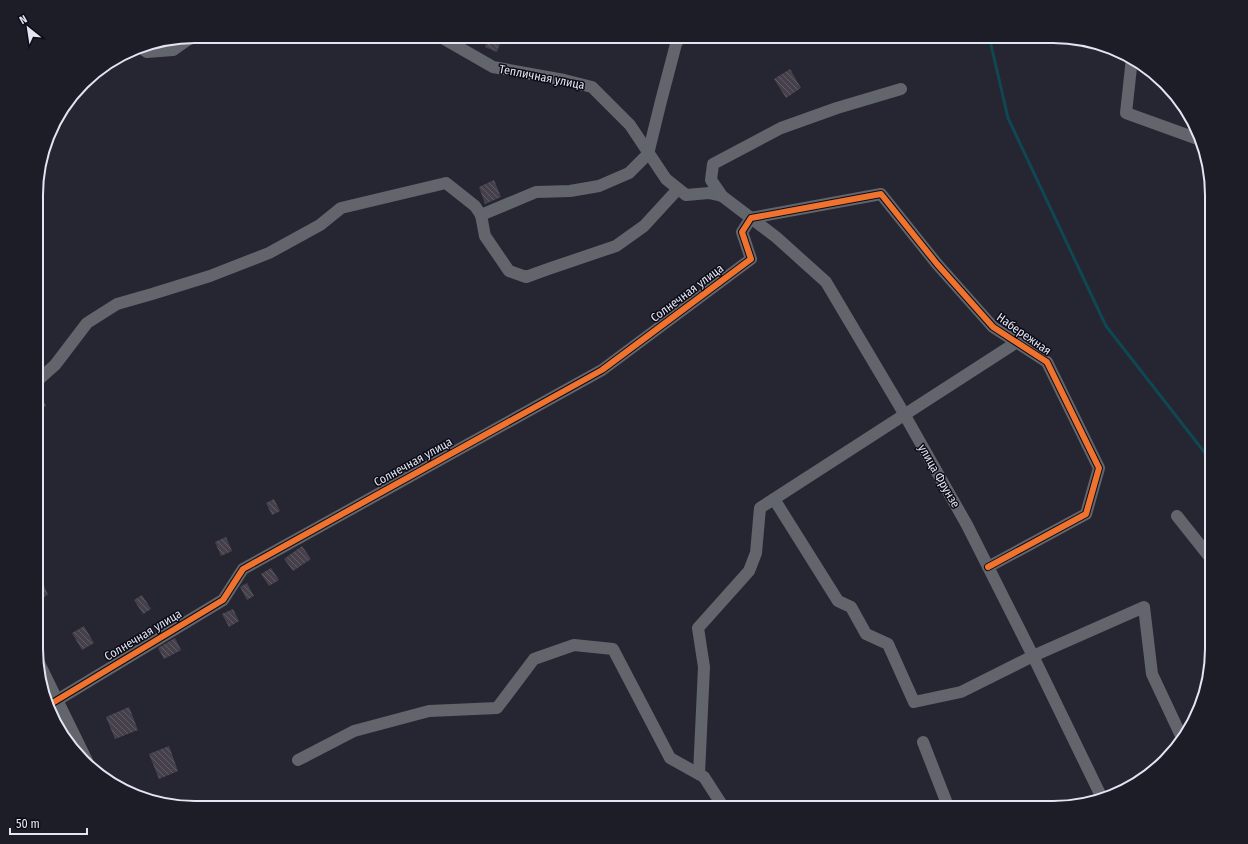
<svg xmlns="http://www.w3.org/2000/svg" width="1248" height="844" viewBox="0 0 1248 844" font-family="'Fira Sans Condensed',sans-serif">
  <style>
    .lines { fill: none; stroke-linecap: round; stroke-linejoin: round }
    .stream { stroke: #0f4753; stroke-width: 3 }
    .building { fill: url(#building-back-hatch) }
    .minor { stroke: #62656b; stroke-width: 12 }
    .cycleway-casing { stroke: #0c0c16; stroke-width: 8 }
    .cycleway { stroke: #ef722f; stroke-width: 6 }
    .labels { text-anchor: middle; stroke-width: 3; stroke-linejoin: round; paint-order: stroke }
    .street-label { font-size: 12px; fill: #e3e4f4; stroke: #0c0c16 }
    .rim { fill: none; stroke: #e3e4f4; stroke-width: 2 }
  </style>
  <defs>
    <pattern id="building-back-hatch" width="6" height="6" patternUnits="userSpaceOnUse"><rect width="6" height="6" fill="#46404a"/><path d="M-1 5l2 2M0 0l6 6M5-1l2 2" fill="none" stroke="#615b65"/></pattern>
  </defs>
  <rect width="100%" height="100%" fill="#262633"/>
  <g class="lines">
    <!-- stream -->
    <polyline class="stream" points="989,36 1008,118 1106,326 1212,462"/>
  </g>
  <!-- building -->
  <g class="building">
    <polygon points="489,36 503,36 497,52 485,47"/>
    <polygon points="790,69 801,88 786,98 774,79"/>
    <polygon points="494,180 501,197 485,204 479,187"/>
    <polygon points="37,388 46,406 37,411"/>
    <polygon points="274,499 280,511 272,515 266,503"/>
    <polygon points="226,537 232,551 221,556 215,542"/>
    <polygon points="302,546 311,559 293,571 284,559"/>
    <polygon points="271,568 279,580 269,586 261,574"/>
    <polygon points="247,583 254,596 247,600 240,587"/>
    <polygon points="44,585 48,595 37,600 37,588"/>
    <polygon points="142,595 151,609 143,614 134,600"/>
    <polygon points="233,609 239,621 229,627 222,614"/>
    <polygon points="84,626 94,643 82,650 72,633"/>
    <polygon points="175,638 181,650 164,659 158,648"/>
    <polygon points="129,707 138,730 115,739 106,717"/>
    <polygon points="169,746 178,771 159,779 149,754"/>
  </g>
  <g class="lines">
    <!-- minor -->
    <g class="minor">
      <polyline points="439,36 493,67 564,80 592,87 630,125 666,179 686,195 709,193 722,196"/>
      <polyline points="140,47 147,52 173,50 193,36"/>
      <polyline points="1132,58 1126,113 1198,139"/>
      <polyline points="901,89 837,108 781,128 713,164 711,180 722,196 776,237 826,282 899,405 967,525 1033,656 1101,796"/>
      <polyline points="678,189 644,226 616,246 551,268 526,277 509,271 485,236 481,215 536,192 570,191 599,186 629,173 648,154 661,101 676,44 680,36"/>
      <polyline points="37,381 55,365 87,323 117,304 152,294 210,276 269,253 320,225 341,208 446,183 475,206 481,215"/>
      <polyline points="774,499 838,601 851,607 866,634 888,644 914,702 961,692 1033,656 1144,607 1152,674 1183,740"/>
      <polyline points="1177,516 1212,560"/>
      <polyline points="37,659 87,761"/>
      <polyline points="49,705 223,600 243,569 602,370 751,259 742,232 751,218 881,194 937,264 993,327 1047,362 1099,468 1086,514 988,567"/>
      <polyline points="923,742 946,801 944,808"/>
      <polyline points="298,760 354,731 429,711 497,708 534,659 574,645 613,649 670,758 704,777 724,808"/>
      <polyline points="699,774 704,667 698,628 749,571 756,553 760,508 1017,342"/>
      <polyline points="844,807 845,808"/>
    </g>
    <defs>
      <polyline id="cycleway" points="49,705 223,600 243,569 602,370 751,259 742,232 751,218 881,194 937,264 993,327 1047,362 1099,468 1086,514 988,567"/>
    </defs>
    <!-- cycleway casing -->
    <use href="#cycleway" class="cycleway-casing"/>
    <!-- cycleway -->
    <use href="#cycleway" class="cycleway"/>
  </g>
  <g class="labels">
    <!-- street labels -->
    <g class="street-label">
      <text transform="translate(542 77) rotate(11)" y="4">Тепличная улица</text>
      <text transform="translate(687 293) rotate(-37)" y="4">Солнечная улица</text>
      <text transform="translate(1024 334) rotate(35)" y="4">Набережная</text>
      <text transform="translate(413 462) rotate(-29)" y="4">Солнечная улица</text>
      <text transform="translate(939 476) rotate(60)" y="4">улица Фрунзе</text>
      <text transform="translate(143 635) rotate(-31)" y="4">Солнечная улица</text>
    </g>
  </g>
  <!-- crop -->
  <path d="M0 0H1248V844H0ZM195 43H1053A152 152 0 0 1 1205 195V649A152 152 0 0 1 1053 801H195A152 152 0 0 1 43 649V195A152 152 0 0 1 195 43Z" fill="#1d1d28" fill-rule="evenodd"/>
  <path class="rim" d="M195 43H1053A152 152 0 0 1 1205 195V649A152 152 0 0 1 1053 801H195A152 152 0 0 1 43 649V195A152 152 0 0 1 195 43Z"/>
  <!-- north arrow -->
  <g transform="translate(28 28) rotate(330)" stroke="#0c0c16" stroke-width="3" paint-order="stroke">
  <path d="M0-3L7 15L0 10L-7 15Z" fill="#e3e4f4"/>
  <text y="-6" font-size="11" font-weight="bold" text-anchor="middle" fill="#e3e4f4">N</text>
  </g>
  <!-- scale -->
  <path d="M10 828v6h77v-6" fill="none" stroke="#e3e4f4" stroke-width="2"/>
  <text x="16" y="828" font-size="12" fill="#e3e4f4" stroke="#0c0c16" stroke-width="3" paint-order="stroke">50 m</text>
</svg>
